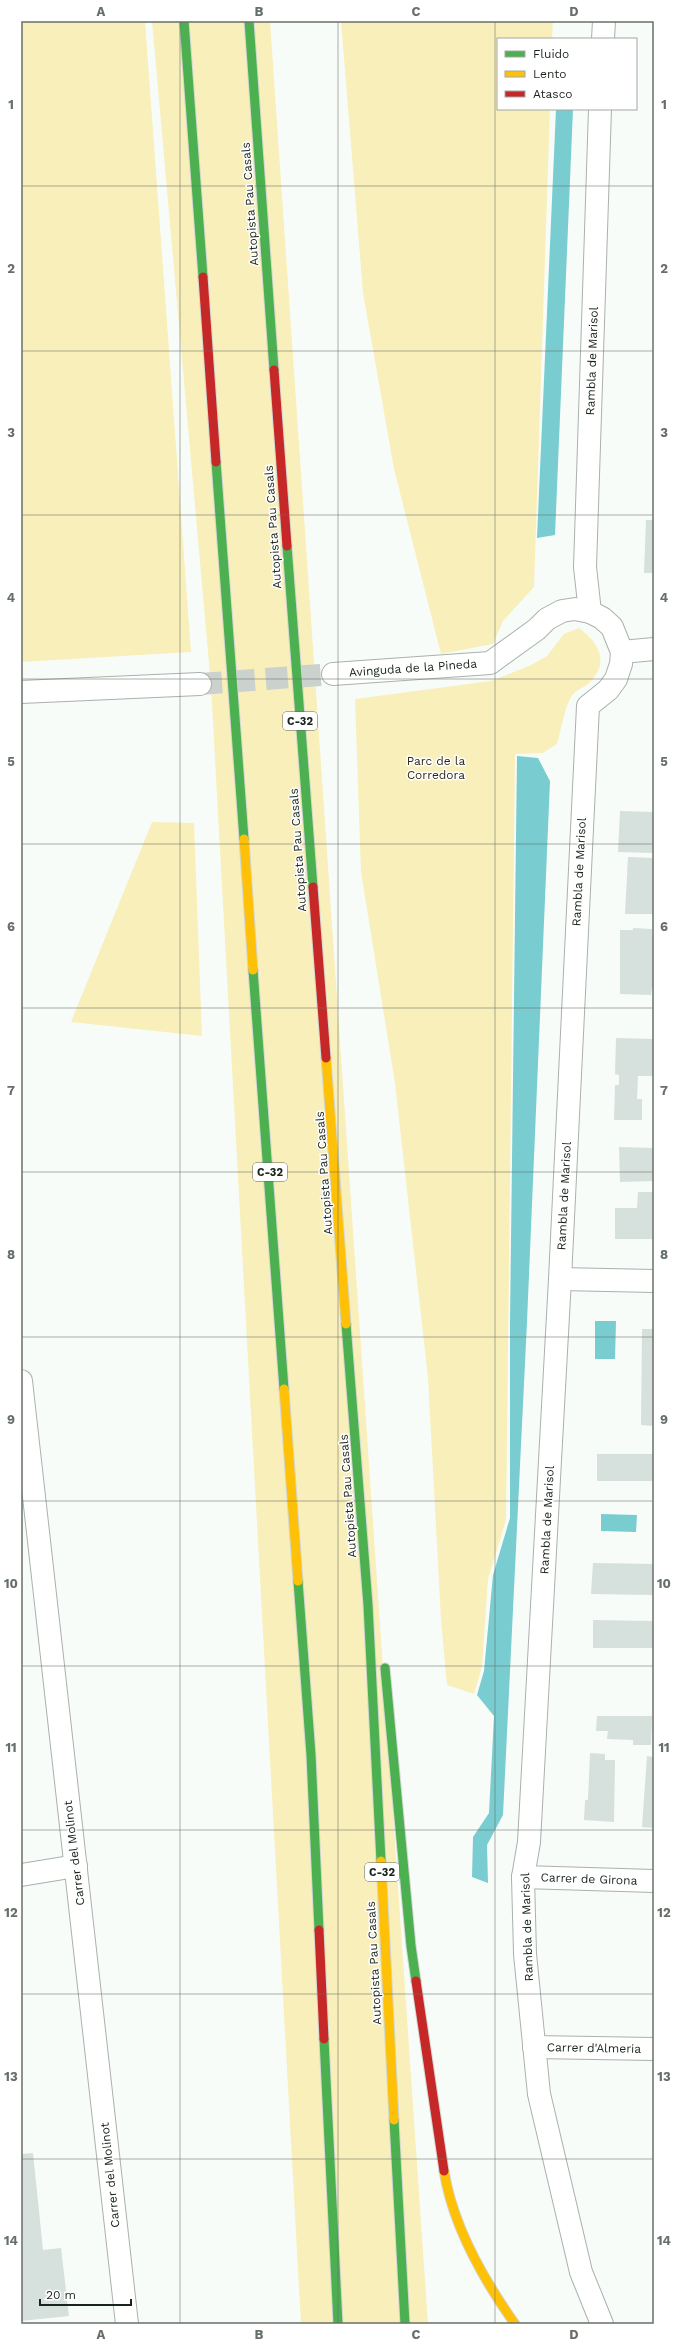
<svg xmlns="http://www.w3.org/2000/svg" width="675" height="2345" viewBox="0 0 675 2345" font-family="'Work Sans',sans-serif">
  <style>
    .green { fill: #f9efba }
    .water { fill: #79ccd0 }
    .building { fill: #d6e0dc }
    .lines { fill: none; stroke-linecap: round; stroke-linejoin: round }
    .street-tunnel { stroke: #cbd1cc; stroke-width: 22; stroke-dasharray: 22 11; stroke-linecap: butt }
    .street-casing { stroke: #aab1ab; stroke-width: 24 }
    .fast-casing { stroke: #d3d7d3; stroke-width: 11 }
    .slow-casing { stroke: #d3d7d3; stroke-width: 11 }
    .jam-casing { stroke: #d3d7d3; stroke-width: 11 }
    .street { stroke: #fefffe; stroke-width: 22 }
    .fast { stroke: #4caf50; stroke-width: 9 }
    .slow { stroke: #ffc107; stroke-width: 9 }
    .jam { stroke: #c62828; stroke-width: 9 }
    .grid { fill: none; stroke: #677068; stroke-width: 1; stroke-opacity: 0.55 }
    .labels { text-anchor: middle; stroke-width: 3; stroke-linejoin: round; paint-order: stroke }
    .shield { fill: #fff; stroke: #5e665f; stroke-width: 1 }
    .shield-label { font-size: 11px; font-weight: bold; fill: #19241a }
    .street-label { font-size: 12px; fill: #19241a; stroke: #fff }
    .park-label { font-size: 12px; fill: #2e2917; stroke: #fff }
    .neatline { fill: none; stroke: #677068; stroke-width: 1.5 }
    .grid-label { font-size: 13px; text-anchor: middle; font-weight: bold; fill: #677068 }
  </style>
  <rect width="100%" height="100%" fill="#f8fcf9"/>
  <!-- green -->
  <g class="green">
    <polygon points="21,21 145,21 191,652 21,662"/>
    <polygon points="152,21 270,21 428,2324 301,2324 211,686"/>
    <polygon points="341,21 553,21 552,39 498,39 498,109 550,109 534,587 503,621 493,644 441,654 394,469 363,293"/>
    <path d="M 579,628 C 599,643 611,663 588,684 C 583,688 574,691 571,697 C 564,710 561,730 557,744 L 543,753 L 515,754 L 506,1520 L 488,1579 L 482,1666 L 474,1694 L 447,1685 L 441,1620 L 428,1378 L 395,1083 L 361,872 L 355,699 L 491,681 L 531,665 L 547,656 L 564,634 Z"/>
    <polygon points="152,822 194,823 202,1036 71,1022"/>
  </g>
  <!-- water -->
  <g class="water">
    <polygon points="556,109 573,109 555,535 537,538"/>
    <polygon points="517,756 538,758 550,781 527,1322 503,1815 487,1845 488,1883 472,1877 473,1837 489,1813 494,1716 477,1695 484,1671 493,1575 510,1518 510,1322"/>
    <polygon points="595,1321 616,1321 615,1359 595,1359"/>
    <polygon points="601,1514 637,1515 636,1532 601,1531"/>
  </g>
  <!-- building -->
  <g class="building">
    <polygon points="646,520 654,520 654,573 644,573"/>
    <polygon points="620,811 654,812 654,853 618,852"/>
    <polygon points="628,857 654,858 654,914 625,914"/>
    <polygon points="633,928 652,929 652,935 654,935 654,988 652,988 651,995 620,994 620,930 633,930"/>
    <polygon points="616,1038 654,1039 654,1076 638,1076 637,1099 642,1099 642,1120 614,1120 615,1085 619,1085 619,1075 615,1074"/>
    <polygon points="619,1147 654,1148 654,1181 620,1182"/>
    <polygon points="638,1192 654,1192 654,1239 615,1239 615,1208 637,1208"/>
    <polygon points="642,1329 654,1329 654,1426 641,1425"/>
    <rect x="597" y="1454" width="57" height="27"/>
    <polygon points="593,1563 654,1564 654,1595 591,1594"/>
    <polygon points="593,1620 654,1621 654,1648 593,1648"/>
    <polygon points="597,1716 652,1716 651,1745 633,1745 633,1740 607,1739 608,1731 596,1731"/>
    <polygon points="590,1753 605,1754 605,1760 615,1760 614,1822 584,1820 585,1800 588,1800"/>
    <polygon points="647,1756 654,1757 654,1828 642,1827"/>
    <polygon points="33,2153 43,2250 61,2248 69,2316 21,2321 21,2154"/>
  </g>
  <g class="lines">
    <!-- street-tunnel -->
    <polyline class="street-tunnel" points="200,684 333,674"/>
    <defs>
      <g id="street">
        <polyline points="603,39 604,21"/>
        <polyline points="590,612 585,567 600,109"/>
        <polyline points="622,652 654,649"/>
        <polyline points="333,674 490,663 537,629 547,619 562,611 575,609 590,612 602,618 612,627 622,652 621,664 616,679 608,690 588,706 560,1279 529,1842 523,1877 525,1954 539,2094 581,2272 602,2324"/>
        <polyline points="21,692 200,684"/>
        <polyline points="560,1279 654,1281"/>
        <polyline points="21,1381 127,2324"/>
        <polyline points="21,1875 76,1866"/>
        <polyline points="523,1877 654,1881"/>
        <polyline points="534,2047 654,2049"/>
      </g>
      <g id="fast">
        <polyline points="184,21 203,277"/>
        <polyline points="249,21 274,370"/>
        <polyline points="216,462 244,839"/>
        <polyline points="287,546 313,887"/>
        <polyline points="253,970 284,1389"/>
        <polyline points="346,1324 368,1605 381,1861"/>
        <polyline points="298,1581 311,1755 319,1930"/>
        <polyline points="385,1668 411,1946 416,1981"/>
        <polyline points="324,2039 338,2324"/>
        <polyline points="394,2120 405,2324"/>
      </g>
      <g id="slow">
        <polyline points="244,839 253,970"/>
        <polyline points="326,1058 346,1324"/>
        <polyline points="284,1389 298,1581"/>
        <polyline points="381,1861 394,2120"/>
        <path d="M 444,2171 C 453,2227 483,2279 515,2324"/>
      </g>
      <g id="jam">
        <polyline points="203,277 216,462"/>
        <polyline points="274,370 287,546"/>
        <polyline points="313,887 326,1058"/>
        <polyline points="319,1930 324,2039"/>
        <polyline points="416,1981 444,2171"/>
      </g>
    </defs>
    <!-- street casing -->
    <use href="#street" class="street-casing"/>
    <!-- fast casing -->
    <use href="#fast" class="fast-casing"/>
    <!-- slow casing -->
    <use href="#slow" class="slow-casing"/>
    <!-- jam casing -->
    <use href="#jam" class="jam-casing"/>
    <!-- street -->
    <use href="#street" class="street"/>
    <!-- fast -->
    <use href="#fast" class="fast"/>
    <!-- slow -->
    <use href="#slow" class="slow"/>
    <!-- jam -->
    <use href="#jam" class="jam"/>
  </g>
  <!-- grid -->
  <path class="grid" d="M 180,21 L 180,2324M 338,21 L 338,2324M 495,21 L 495,2324M 21,186 L 654,186M 21,351 L 654,351M 21,515 L 654,515M 21,679 L 654,679M 21,844 L 654,844M 21,1008 L 654,1008M 21,1172 L 654,1172M 21,1337 L 654,1337M 21,1501 L 654,1501M 21,1666 L 654,1666M 21,1830 L 654,1830M 21,1994 L 654,1994M 21,2159 L 654,2159"/>
  <g class="labels">
    <!-- shield labels -->
    <g class="shield">
      <rect x="283" y="712" width="34" height="18" rx="3"/>
      <rect x="253" y="1163" width="34" height="18" rx="3"/>
      <rect x="365" y="1863" width="34" height="18" rx="3"/>
    </g>
    <g class="shield-label">
      <text x="300" y="725">C-32</text>
      <text x="270" y="1176">C-32</text>
      <text x="382" y="1876">C-32</text>
    </g>
    <!-- street labels -->
    <g class="street-label">
      <text transform="translate(250 204) rotate(-94)" y="4">Autopista Pau Casals</text>
      <text transform="translate(592 361) rotate(-88)" y="4">Rambla de Marisol</text>
      <text transform="translate(273 527) rotate(-94)" y="4">Autopista Pau Casals</text>
      <text transform="translate(413 668) rotate(-4)" y="4">Avinguda de la Pineda</text>
      <text transform="translate(298 850) rotate(-94)" y="4">Autopista Pau Casals</text>
      <text transform="translate(579 872) rotate(-87)" y="4">Rambla de Marisol</text>
      <text transform="translate(324 1173) rotate(-94)" y="4">Autopista Pau Casals</text>
      <text transform="translate(564 1196) rotate(-87)" y="4">Rambla de Marisol</text>
      <text transform="translate(348 1496) rotate(-94)" y="4">Autopista Pau Casals</text>
      <text transform="translate(547 1520) rotate(-87)" y="4">Rambla de Marisol</text>
      <text transform="translate(74 1853) rotate(-97)" y="4">Carrer del Molinot</text>
      <text transform="translate(589 1879) rotate(2)" y="4">Carrer de Girona</text>
      <text transform="translate(527 1927) rotate(-92)" y="4">Rambla de Marisol</text>
      <text transform="translate(374 1963) rotate(-93)" y="4">Autopista Pau Casals</text>
      <text transform="translate(594 2048) rotate(1)" y="4">Carrer d'Almeria</text>
      <text transform="translate(110 2175) rotate(-96)" y="4">Carrer del Molinot</text>
    </g>
    <!-- park labels -->
    <g class="park-label">
      <text x="436" y="765">Parc de la<tspan x="436" dy="14">Corredora</tspan></text>
    </g>
  </g>
  <!-- border -->
  <rect width="675" height="2345" fill="none" stroke="#ffffff" stroke-width="44"/>
  <!-- legend -->
  <rect x="497" y="38" width="140" height="72" fill="#ffffff" stroke="#a3a7a3"/>
  <rect x="505" y="51" width="20" height="6" fill="#4caf50" stroke="#a3a7a3"/>
  <text x="533" y="58" font-size="12" fill="#19241a">Fluido</text>
  <rect x="505" y="71" width="20" height="6" fill="#ffc107" stroke="#a3a7a3"/>
  <text x="533" y="78" font-size="12" fill="#19241a">Lento</text>
  <rect x="505" y="91" width="20" height="6" fill="#c62828" stroke="#a3a7a3"/>
  <text x="533" y="98" font-size="12" fill="#19241a">Atasco</text>
  <!-- scale -->
  <path d="M40 2299v6h91v-6" fill="none" stroke="#19241a" stroke-width="2"/>
  <text x="46" y="2299" font-size="12" fill="#19241a" stroke="#ffffff" stroke-width="3" paint-order="stroke">20 m</text>
  <rect x="22" y="22" width="631" height="2301" class="neatline"/>
  <g class="grid-label">
    <text x="101" y="16">A</text>
    <text x="259" y="16">B</text>
    <text x="416" y="16">C</text>
    <text x="574" y="16">D</text>
    <text x="11" y="109">1</text>
    <text x="664" y="109">1</text>
    <text x="11" y="273">2</text>
    <text x="664" y="273">2</text>
    <text x="11" y="437">3</text>
    <text x="664" y="437">3</text>
    <text x="11" y="602">4</text>
    <text x="664" y="602">4</text>
    <text x="11" y="766">5</text>
    <text x="664" y="766">5</text>
    <text x="11" y="931">6</text>
    <text x="664" y="931">6</text>
    <text x="11" y="1095">7</text>
    <text x="664" y="1095">7</text>
    <text x="11" y="1259">8</text>
    <text x="664" y="1259">8</text>
    <text x="11" y="1424">9</text>
    <text x="664" y="1424">9</text>
    <text x="11" y="1588">10</text>
    <text x="664" y="1588">10</text>
    <text x="11" y="1752">11</text>
    <text x="664" y="1752">11</text>
    <text x="11" y="1917">12</text>
    <text x="664" y="1917">12</text>
    <text x="11" y="2081">13</text>
    <text x="664" y="2081">13</text>
    <text x="11" y="2245">14</text>
    <text x="664" y="2245">14</text>
    <text x="101" y="2339">A</text>
    <text x="259" y="2339">B</text>
    <text x="416" y="2339">C</text>
    <text x="574" y="2339">D</text>
  </g>
</svg>
